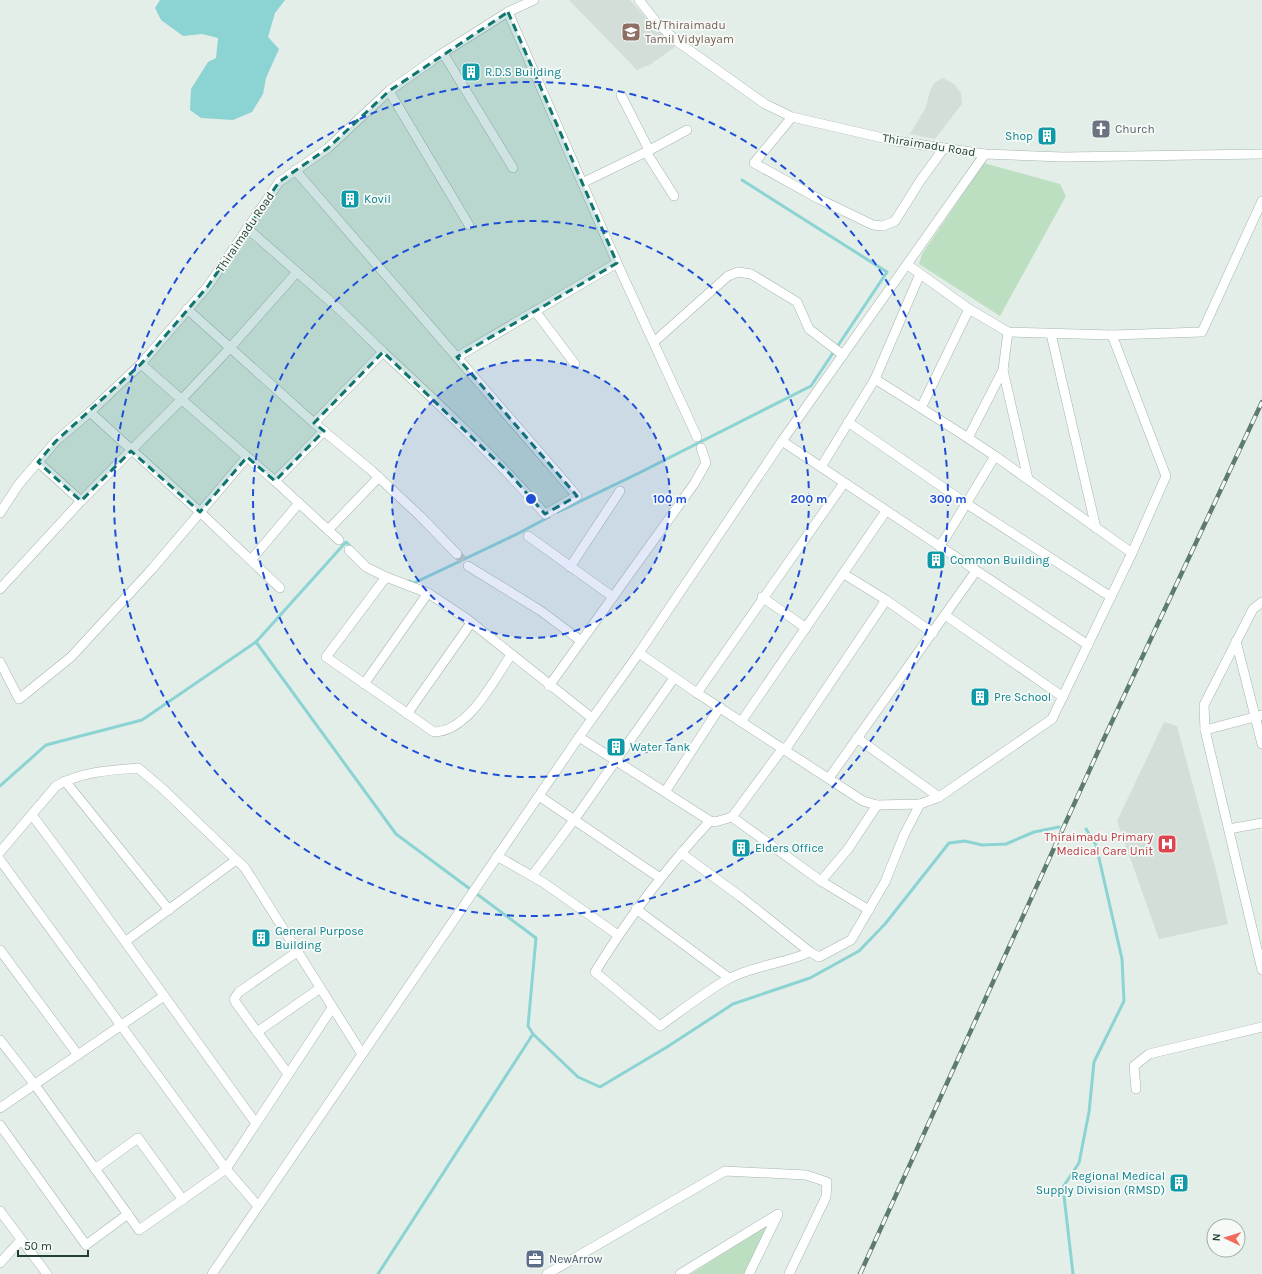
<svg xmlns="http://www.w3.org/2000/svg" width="1262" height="1274" viewBox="0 0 1262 1274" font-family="Karla,sans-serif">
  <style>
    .built { fill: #d2ded7 }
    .green { fill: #bddfc1 }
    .water { fill: #8cd3d3 }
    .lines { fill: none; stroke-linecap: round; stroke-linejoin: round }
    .stream { stroke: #8cd3d3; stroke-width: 3 }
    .minor-tunnel { stroke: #bdcbc4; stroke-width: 9; stroke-dasharray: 9 4.5; stroke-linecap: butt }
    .minor-casing { stroke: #a6b6ae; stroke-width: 10 }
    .minor { stroke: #fff; stroke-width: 9 }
    .rail-casing { stroke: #5e7b6f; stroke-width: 4.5 }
    .rail { stroke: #f5faf7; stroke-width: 3; stroke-dasharray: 9; stroke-linecap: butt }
    .marked { fill: #0f766e; fill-opacity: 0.2; stroke: #0f766e; stroke-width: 3; stroke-dasharray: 8 5; stroke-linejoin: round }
    .ring { fill: none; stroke: #1d4ed8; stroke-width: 2; stroke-dasharray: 7 5 }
    .labels { text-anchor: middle; stroke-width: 3.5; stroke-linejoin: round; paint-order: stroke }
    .education-label { font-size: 12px; fill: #785e54; stroke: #f5faf7; text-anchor: start }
    .culture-label { font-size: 12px; fill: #0d838f; stroke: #f5faf7; text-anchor: start }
    .worship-label { font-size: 12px; fill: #5b616d; stroke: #f5faf7; text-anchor: start }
    .street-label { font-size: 12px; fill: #234034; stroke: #f5faf7 }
    .health-label { font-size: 12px; fill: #be3a42; stroke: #f5faf7; text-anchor: end }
    .service-label { font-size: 12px; fill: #4e5e75; stroke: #f5faf7; text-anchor: start }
    .centre { fill: #1d4ed8; stroke: #f5faf7; stroke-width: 2 }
    .ring-label { font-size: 12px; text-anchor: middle; font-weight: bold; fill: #1d4ed8; stroke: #f5faf7; stroke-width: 3.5; stroke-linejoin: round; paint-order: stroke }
  </style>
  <rect width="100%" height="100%" fill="#e4eee8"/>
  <!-- built -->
  <g class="built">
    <polygon points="569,0 630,0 652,25 675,47 651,64 637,70"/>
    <polygon points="943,78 954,84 961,93 962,104 935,139 910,134 926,107 930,91 935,82"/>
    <polygon points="1164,722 1177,726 1217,874 1228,924 1159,939 1117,821"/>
  </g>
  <!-- green -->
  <g class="green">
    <polygon points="984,163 1060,184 1066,196 1000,316 919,264 922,254"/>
    <polygon points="767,1226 744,1274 691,1274"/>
  </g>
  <!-- water -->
  <polygon class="water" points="160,0 285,0 275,13 268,37 279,49 266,78 263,94 252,112 233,120 201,118 190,110 191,89 208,62 216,58 218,38 202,34 183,36 161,20 155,8"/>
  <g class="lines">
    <!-- stream -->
    <g class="stream">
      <polyline points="558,512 639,473 811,386 887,272 742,180"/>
      <polyline points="409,581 414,583 517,534 549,517"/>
      <polyline points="256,642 346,542 352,548"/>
      <polyline points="0,786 46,745 142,720 256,642 396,834 536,938 528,1026 533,1034"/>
      <polyline points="378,1274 533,1034 578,1077 600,1087 667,1047 733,1004 810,978 859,951 885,924 949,843 965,841 982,845 1006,844 1034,832 1059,827"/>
      <polyline points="1073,1274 1063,1187 1079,1163 1089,1112 1094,1062 1124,1001 1122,959 1096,845 1086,829"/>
    </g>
    <!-- minor-tunnel -->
    <polyline class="minor-tunnel" points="457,554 468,566"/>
    <defs>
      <g id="minor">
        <polyline points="639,0 658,24 678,42 765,104 792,117 896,141 985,154 1063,157 1262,154"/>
        <polyline points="508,12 617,263 697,437"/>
        <polyline points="443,53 513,168"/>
        <polyline points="389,91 469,225"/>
        <polyline points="621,95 649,150"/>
        <polyline points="792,117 754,163 819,199 873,225 883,226 895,221 920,181 944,148"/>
        <polyline points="646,152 674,196"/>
        <path d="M 295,170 L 577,496 L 545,514 C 494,456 439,404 383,352"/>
        <polyline points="582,183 646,152 687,130"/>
        <polyline points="247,228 339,309 383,352 314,423"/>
        <polyline points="908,265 969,309 1008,332 1112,335 1202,332 1262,201"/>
        <polyline points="187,309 314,423 372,471 420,516 457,554"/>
        <polyline points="535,311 575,364"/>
        <polyline points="1051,334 1096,528"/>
        <polyline points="654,342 728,276 738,272 751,274 797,302 809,329 843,355"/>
        <polyline points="457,357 617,263"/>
        <polyline points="141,364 275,481 339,540"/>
        <polyline points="1003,370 1028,479"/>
        <polyline points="875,379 921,408"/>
        <polyline points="90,412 200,512 280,588"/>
        <polyline points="848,422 967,504 1111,597"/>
        <polyline points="968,438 921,408 969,309"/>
        <polyline points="782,441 1088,645"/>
        <polyline points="995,456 968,438 1003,370 1008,332"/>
        <polyline points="38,462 81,501"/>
        <polyline points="821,467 875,379 920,274"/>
        <polyline points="275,481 324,431"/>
        <polyline points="0,513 19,484 56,441 90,412 141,364 208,286 279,182 328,148 389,91 443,53 508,12 534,0"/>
        <polyline points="328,530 379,477"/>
        <polyline points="528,536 613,597"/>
        <polyline points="939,546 946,537 995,456 1132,553"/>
        <polyline points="349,550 366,567 386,577 428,593 467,619 592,718"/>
        <polyline points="251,560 299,503"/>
        <polyline points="468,566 541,611 581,641"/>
        <polyline points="570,567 620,491"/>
        <polyline points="844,574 886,600 933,633"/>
        <path d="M 386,577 L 326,657 L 434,732 C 469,731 493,681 511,655"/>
        <polyline points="0,589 81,501 181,400 230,348 297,272"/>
        <polyline points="762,597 806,628"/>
        <polyline points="1262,602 1253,609 1204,705 1205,730 1262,970"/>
        <polyline points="945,615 1063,697"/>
        <polyline points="1236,641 1262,744"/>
        <polyline points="639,653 697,693 863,801 877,805 920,804 939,797 1052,719 1132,553 1166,476 1112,335"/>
        <polyline points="0,662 19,699 71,657 152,569 247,457"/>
        <polyline points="364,684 428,593"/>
        <polyline points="549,686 694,484 706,463 701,448"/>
        <polyline points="697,693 844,483"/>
        <polyline points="407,714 471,623"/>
        <polyline points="741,722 886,511"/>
        <polyline points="1205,730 1262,715"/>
        <polyline points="579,737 710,821 715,822 732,817 783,748"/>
        <polyline points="857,738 939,797"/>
        <polyline points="785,750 886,600"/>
        <polyline points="829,778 976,571"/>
        <polyline points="65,781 169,910"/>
        <polyline points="665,792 720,707"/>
        <polyline points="539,796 660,878"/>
        <path d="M 32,815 C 108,916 181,1020 255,1122"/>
        <polyline points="732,817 821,881 869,910"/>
        <path d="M 710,821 C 666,868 629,917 595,972 L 660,1026 C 682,1010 705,992 728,979 C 754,965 784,964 810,952"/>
        <polyline points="1229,829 1262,823"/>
        <path d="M 0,852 L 56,786 C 80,772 111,770 138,768 L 163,789 L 245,868 L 362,1054"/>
        <polyline points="681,853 741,897 810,952 819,957 851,940 885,882 904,835 920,804"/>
        <polyline points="497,856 544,883 618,935"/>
        <polyline points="0,860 226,1169 258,1206"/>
        <polyline points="532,876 574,820 674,678"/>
        <polyline points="821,881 848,849 877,805"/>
        <polyline points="636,909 729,978"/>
        <polyline points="126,941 236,860"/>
        <polyline points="0,950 78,1055"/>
        <polyline points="257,1032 319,989"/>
        <polyline points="0,1040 35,1085 139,1230 226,1169 332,1008"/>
        <polyline points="288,1074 236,1003 234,999 239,992 297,952"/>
        <polyline points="1136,1089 1134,1066 1149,1054 1262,1027"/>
        <polyline points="0,1108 164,996"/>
        <polyline points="0,1125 86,1245 128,1214"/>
        <polyline points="95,1169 138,1138 183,1200"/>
        <polyline points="0,1211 47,1274"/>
        <polyline points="0,1263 21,1240"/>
        <polyline points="212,1274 579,737 639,653 782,441 985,154"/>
        <polyline points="547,1274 725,1171 806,1175 827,1182 826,1197 789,1274"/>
        <polyline points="680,1274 778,1214 749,1274"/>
      </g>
    </defs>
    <!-- minor casing -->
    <use href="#minor" class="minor-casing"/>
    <!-- minor -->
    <use href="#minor" class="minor"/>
    <defs>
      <polyline id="rail" points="860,1274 1101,745 1262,402"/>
    </defs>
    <!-- rail casing -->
    <use href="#rail" class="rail-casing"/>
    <!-- rail -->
    <use href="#rail" class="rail"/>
  </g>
  <!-- marked area -->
  <path class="marked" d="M 508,12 L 617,263 L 457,357 L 577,496 L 545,514 L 509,473 L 383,352 L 314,423 L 324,431 L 275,481 L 247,457 L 200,512 L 131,451 L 81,501 L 38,462 L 56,441 L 141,364 L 208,286 L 279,182 L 328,148 L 389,91 Z"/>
  <!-- distance rings -->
  <circle cx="531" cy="499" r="139" fill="#1d4ed8" fill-opacity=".12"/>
  <g class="ring">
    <circle cx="531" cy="499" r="139"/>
    <circle cx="531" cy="499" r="278"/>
    <circle cx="531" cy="499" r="417"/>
  </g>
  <!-- icons -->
  <defs>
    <symbol id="school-square" viewBox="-11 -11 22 22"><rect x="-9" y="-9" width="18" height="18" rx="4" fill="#8d6e63" stroke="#f5faf7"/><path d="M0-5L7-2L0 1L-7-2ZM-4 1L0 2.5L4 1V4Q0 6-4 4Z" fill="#fff"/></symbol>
    <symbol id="building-square" viewBox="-11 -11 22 22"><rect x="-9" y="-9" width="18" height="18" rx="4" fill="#0f9aa8" stroke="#f5faf7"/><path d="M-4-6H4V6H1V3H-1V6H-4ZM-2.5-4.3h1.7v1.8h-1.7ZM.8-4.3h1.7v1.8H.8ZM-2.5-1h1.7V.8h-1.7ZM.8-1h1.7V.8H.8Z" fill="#fff"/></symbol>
    <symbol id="church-square" viewBox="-11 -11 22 22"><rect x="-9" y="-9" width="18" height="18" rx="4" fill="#6b7280" stroke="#f5faf7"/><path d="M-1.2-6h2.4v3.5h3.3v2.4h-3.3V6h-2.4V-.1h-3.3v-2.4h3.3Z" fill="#fff"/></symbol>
    <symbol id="hospital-square" viewBox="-11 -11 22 22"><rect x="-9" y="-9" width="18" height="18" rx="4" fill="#e0444e" stroke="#f5faf7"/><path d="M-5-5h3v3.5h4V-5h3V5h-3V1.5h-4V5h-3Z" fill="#fff"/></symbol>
    <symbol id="office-square" viewBox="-11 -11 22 22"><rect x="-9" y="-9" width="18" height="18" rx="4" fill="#5c6f8a" stroke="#f5faf7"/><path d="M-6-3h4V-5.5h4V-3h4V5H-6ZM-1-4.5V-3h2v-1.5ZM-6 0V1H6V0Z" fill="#fff"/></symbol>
  </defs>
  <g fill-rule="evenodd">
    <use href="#school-square" x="620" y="21" width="22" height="22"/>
    <use href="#building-square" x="460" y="61" width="22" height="22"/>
    <use href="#church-square" x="1090" y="118" width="22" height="22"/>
    <use href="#building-square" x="1036" y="125" width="22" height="22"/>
    <use href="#building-square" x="339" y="188" width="22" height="22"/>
    <use href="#building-square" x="925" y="549" width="22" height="22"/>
    <use href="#building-square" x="969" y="686" width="22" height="22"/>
    <use href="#building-square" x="605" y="736" width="22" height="22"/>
    <use href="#hospital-square" x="1156" y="833" width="22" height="22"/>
    <use href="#building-square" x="730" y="837" width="22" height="22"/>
    <use href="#building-square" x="250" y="927" width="22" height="22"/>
    <use href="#building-square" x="1168" y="1172" width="22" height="22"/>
    <use href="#office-square" x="524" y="1248" width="22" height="22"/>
  </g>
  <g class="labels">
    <!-- education labels -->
    <g class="education-label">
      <text x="645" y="29">Bt/Thiraimadu<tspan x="645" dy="14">Tamil Vidylayam</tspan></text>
    </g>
    <!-- culture labels -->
    <g class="culture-label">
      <text x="485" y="76">R.D.S Building</text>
      <text x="1033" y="140" text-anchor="end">Shop</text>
      <text x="364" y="203">Kovil</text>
      <text x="950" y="564">Common Building</text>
      <text x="994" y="701">Pre School</text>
      <text x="630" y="751">Water Tank</text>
      <text x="755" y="852">Elders Office</text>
      <text x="275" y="935">General Purpose<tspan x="275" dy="14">Building</tspan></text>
      <text x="1165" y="1180" text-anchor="end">Regional Medical<tspan x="1165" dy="14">Supply Division (RMSD)</tspan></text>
    </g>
    <!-- worship labels -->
    <g class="worship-label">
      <text x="1115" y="133">Church</text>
    </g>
    <!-- street labels -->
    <g class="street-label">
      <text transform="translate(929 145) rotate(9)" y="4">Thiraimadu Road</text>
      <text transform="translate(245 232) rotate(-56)" y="4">Thiraimadu Road</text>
    </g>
    <!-- health labels -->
    <g class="health-label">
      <text x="1153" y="841">Thiraimadu Primary<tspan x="1153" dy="14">Medical Care Unit</tspan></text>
    </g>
    <!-- service labels -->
    <g class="service-label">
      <text x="549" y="1263">NewArrow</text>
    </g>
  </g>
  <circle cx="531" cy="499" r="6" class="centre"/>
  <g class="ring-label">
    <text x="670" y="503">100 m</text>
    <text x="809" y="503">200 m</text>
    <text x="948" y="503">300 m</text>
  </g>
  <!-- north arrow -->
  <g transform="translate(1226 1238) rotate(274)"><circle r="19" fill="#f5faf7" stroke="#a1b0a9"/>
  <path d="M0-3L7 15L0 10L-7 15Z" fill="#f46b5c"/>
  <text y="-6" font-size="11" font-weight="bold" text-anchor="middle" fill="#234034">N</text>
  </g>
  <!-- scale -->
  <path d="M18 1250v6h70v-6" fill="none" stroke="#234034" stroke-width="2"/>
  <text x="24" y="1250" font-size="12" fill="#234034" stroke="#f5faf7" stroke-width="3" paint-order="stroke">50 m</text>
</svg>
